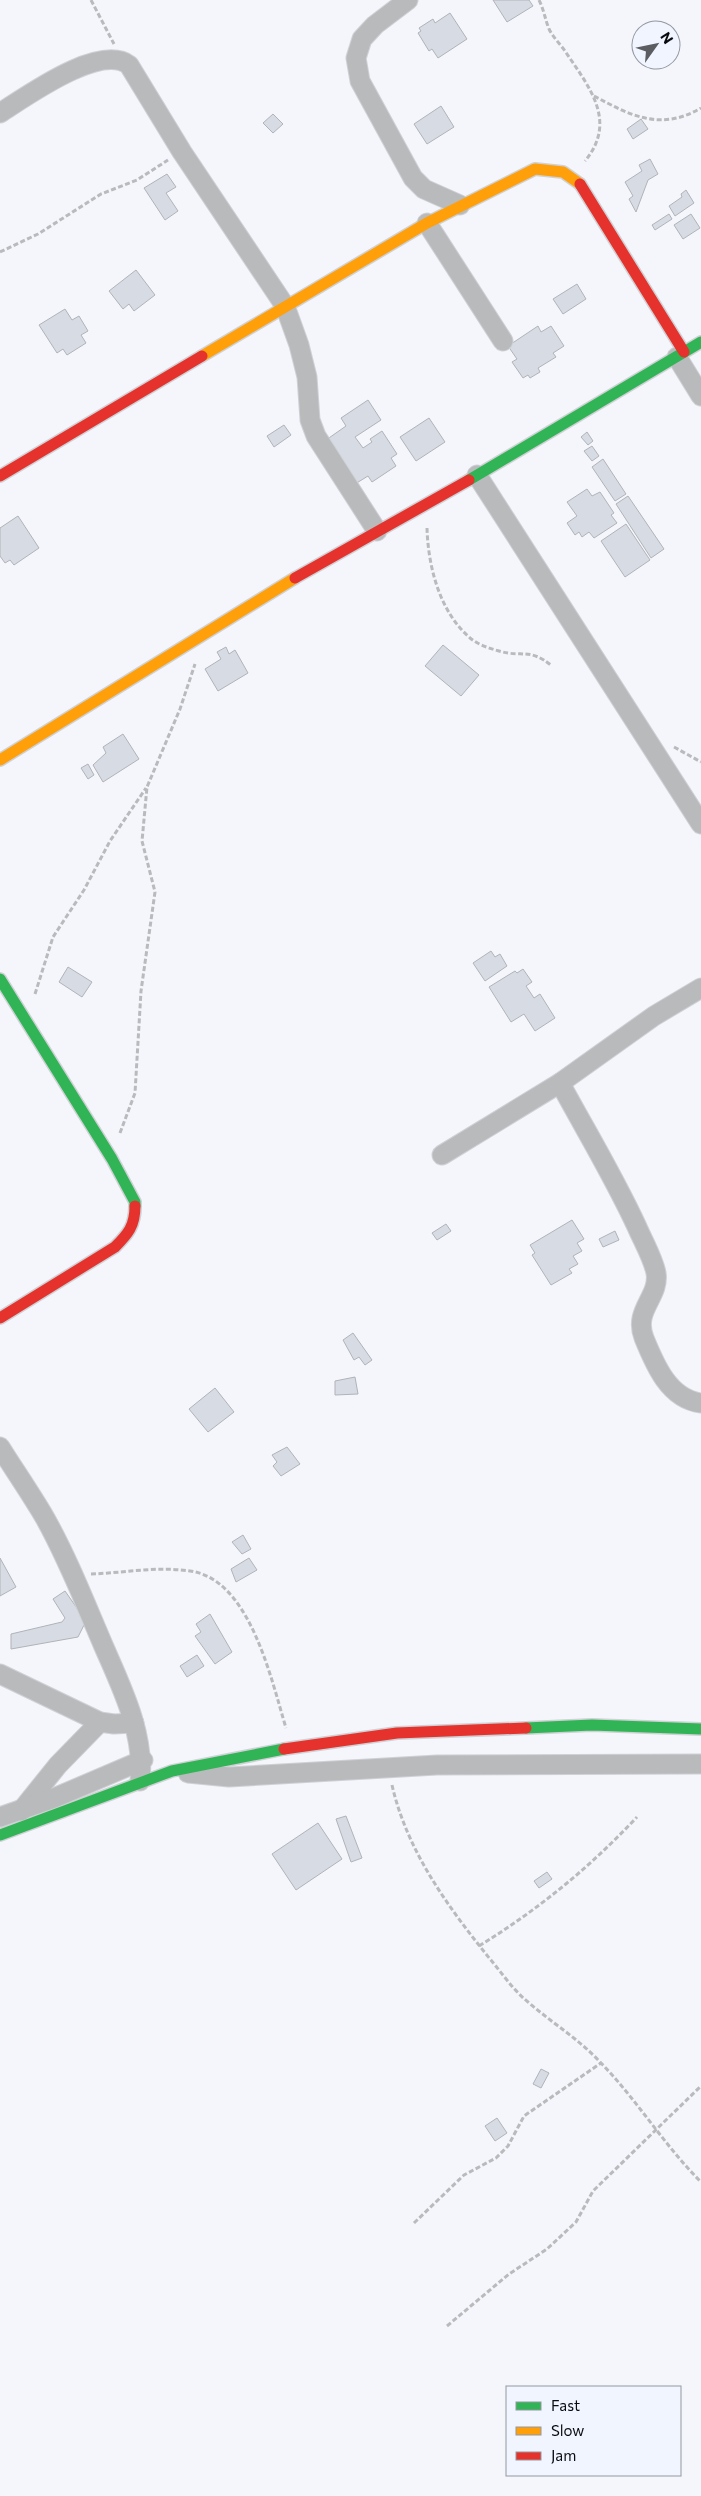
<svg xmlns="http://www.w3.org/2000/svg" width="701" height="2496" viewBox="0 0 701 2496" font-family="Commissioner,sans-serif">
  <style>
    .building { fill: #d7dce4; stroke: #b1b3b8 }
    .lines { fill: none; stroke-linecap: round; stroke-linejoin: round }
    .street-casing { stroke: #cfd1d5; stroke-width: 21 }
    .fast-casing { stroke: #cfd1d5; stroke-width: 14 }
    .slow-casing { stroke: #cfd1d5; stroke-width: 14 }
    .jam-casing { stroke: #cfd1d5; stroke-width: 14 }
    .path { stroke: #b8babc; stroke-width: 3; stroke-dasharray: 5 2.5; stroke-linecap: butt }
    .street { stroke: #b8babc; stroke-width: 19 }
    .fast { stroke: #30b455; stroke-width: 11 }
    .slow { stroke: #ff9f0a; stroke-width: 11 }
    .jam { stroke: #e5322d; stroke-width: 11 }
  </style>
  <rect width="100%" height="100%" fill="#f4f6fc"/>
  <!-- building -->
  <g class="building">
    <polygon points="493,0 529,0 533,6 507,22"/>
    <polygon points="450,13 467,39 438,58 432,49 429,51 418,33 421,31 419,28 433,19 435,23"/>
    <polygon points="441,106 454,127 427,144 414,124"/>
    <polygon points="273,114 283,124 273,133 263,123"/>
    <polygon points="641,119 648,129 633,139 627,129"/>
    <polygon points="650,159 658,174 648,180 636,212 629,199 633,196 625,182 642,171 639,165"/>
    <polygon points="167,174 176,187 166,193 178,211 165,220 144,188"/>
    <polygon points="686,190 694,203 675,216 669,206 682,197 681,194"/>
    <polygon points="669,214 672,219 655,230 652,225"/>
    <polygon points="691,214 700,228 683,239 674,225"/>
    <polygon points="136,270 155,295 134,311 129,304 123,309 109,291"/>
    <polygon points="577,284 586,299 563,314 553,299"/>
    <polygon points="65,309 72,320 79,316 88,331 81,335 86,343 67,355 63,349 57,353 39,325"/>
    <polygon points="538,326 541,332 551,326 564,346 553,353 556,357 538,368 540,372 530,378 528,375 523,378 512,362 517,359 508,346"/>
    <polygon points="368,400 381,420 355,437 363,448 372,442 370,439 382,431 397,454 391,458 396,466 372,482 368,476 355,484 326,440 346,426 341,418"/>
    <polygon points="429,418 445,442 416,461 400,437"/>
    <polygon points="284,425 291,435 274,447 267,436"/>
    <polygon points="587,432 593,441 588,445 581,437"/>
    <polygon points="592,446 599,456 592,461 584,451"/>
    <polygon points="603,459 626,494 615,501 592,467"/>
    <polygon points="587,489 592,496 600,492 614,513 611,515 617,523 594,538 589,532 582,537 579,532 575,535 567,523 577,516 567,502"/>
    <polygon points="628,496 664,549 651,558 616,504"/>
    <polygon points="18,516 39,548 14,565 10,560 5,563 0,556 0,528"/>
    <polygon points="626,524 650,560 625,577 601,541"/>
    <polygon points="443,645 479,675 461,696 425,666"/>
    <polygon points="226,647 229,654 235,650 248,673 218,691 205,669 221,659 217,652"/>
    <polygon points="123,734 139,759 103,782 93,765 106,753 103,747"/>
    <polygon points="88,764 94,775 88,779 81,768"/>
    <polygon points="491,951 495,957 500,954 507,966 485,981 473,963"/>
    <polygon points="68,967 92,982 82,997 59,982"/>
    <polygon points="523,969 532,982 526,986 534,998 540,994 555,1018 535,1031 524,1014 511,1022 489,987 515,971 517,973"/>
    <polygon points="572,1220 584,1239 577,1243 582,1251 573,1256 578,1264 569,1269 572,1273 551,1285 532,1255 535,1253 530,1245"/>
    <polygon points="446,1224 451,1231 437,1240 432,1233"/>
    <polygon points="615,1231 619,1240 603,1247 599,1239"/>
    <polygon points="353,1333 372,1360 365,1365 359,1357 354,1360 343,1340"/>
    <polygon points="355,1377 358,1394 335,1395 335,1381"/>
    <polygon points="215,1388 234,1412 208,1432 189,1409"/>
    <polygon points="287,1447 300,1464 281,1476 273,1466 277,1462 272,1455"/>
    <polygon points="243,1535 251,1549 242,1554 232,1542"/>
    <polygon points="0,1558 16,1587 0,1596"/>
    <polygon points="249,1558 257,1570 236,1582 231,1569"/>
    <polygon points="65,1591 86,1621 78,1637 11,1649 11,1634 62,1622 65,1618 53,1599"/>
    <polygon points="210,1614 232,1652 215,1664 195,1636 201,1632 196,1624"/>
    <polygon points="197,1655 204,1666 187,1677 180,1666"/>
    <polygon points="346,1816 362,1858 351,1862 336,1819"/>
    <polygon points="318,1823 342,1859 296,1890 272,1854"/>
    <polygon points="547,1872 552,1879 539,1888 534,1881"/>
    <polygon points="541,2069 549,2073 541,2088 533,2084"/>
    <polygon points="497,2118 507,2133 495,2141 485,2126"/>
  </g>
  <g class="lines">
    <defs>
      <g id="street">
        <polyline points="408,0 375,25 362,39 356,58 360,81 413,178 424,189 460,205"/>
        <path d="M 0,113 C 27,96 100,43 129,65 L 182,152 L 285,306 L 299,345 L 307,377 L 310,420 L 316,436 L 377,531"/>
        <polyline points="427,223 503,341"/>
        <polyline points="677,357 701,396"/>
        <polyline points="477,475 701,824"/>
        <path d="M 560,1083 C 586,1131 614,1177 637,1227 C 643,1241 653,1258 656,1273 C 660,1297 633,1310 644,1338 C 655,1365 669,1399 701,1403"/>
        <polyline points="442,1155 560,1083 654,1016 701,988"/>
        <path d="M 0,1447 C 15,1471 31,1494 45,1518 C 68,1559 85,1603 104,1647 C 122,1688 145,1735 140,1781"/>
        <polyline points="0,1674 100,1722 114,1724 134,1723"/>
        <polyline points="188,1773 229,1777 437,1765 701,1764"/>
        <polyline points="21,1811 58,1765 100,1722"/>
        <polyline points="0,1817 54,1798 143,1760"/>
      </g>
      <g id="fast">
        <polyline points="469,480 701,342"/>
        <polyline points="0,979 112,1159 135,1202 135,1206"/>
        <polyline points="526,1728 592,1725 701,1729"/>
        <polyline points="0,1835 172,1771 284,1749"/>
      </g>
      <g id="slow">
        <polyline points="202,356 427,223 535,169 563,172 580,184"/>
        <polyline points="0,760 295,578"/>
      </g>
      <g id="jam">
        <polyline points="580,184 684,352"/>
        <polyline points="0,476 202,356"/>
        <polyline points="295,578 469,480"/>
        <path d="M 0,1318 L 115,1247 C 128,1234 135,1226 135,1206"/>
        <polyline points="284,1749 397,1733 526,1728"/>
      </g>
    </defs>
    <!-- street casing -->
    <use href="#street" class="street-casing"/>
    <!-- fast casing -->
    <use href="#fast" class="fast-casing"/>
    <!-- slow casing -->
    <use href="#slow" class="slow-casing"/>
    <!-- jam casing -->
    <use href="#jam" class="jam-casing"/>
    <!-- path -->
    <g class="path">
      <polyline points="91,0 114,44"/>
      <path d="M 539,0 C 544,10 545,19 549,29 C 553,37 560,44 565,51 C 589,87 618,121 585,161"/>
      <path d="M 594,96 C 630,115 660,132 701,108"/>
      <polyline points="0,252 38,234 101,194 137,180 168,160"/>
      <path d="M 427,528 C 428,565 439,610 468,636 C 476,644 488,648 499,651 C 522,658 529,647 552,666"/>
      <polyline points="674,747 701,762"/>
      <polyline points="35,994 53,937 84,890 110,841 146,788"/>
      <polyline points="120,1133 135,1093 141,991 155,892 142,841 147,787 180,709 195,664"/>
      <path d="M 91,1574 C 123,1573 157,1566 190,1571 C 250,1579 271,1679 286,1728"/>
      <path d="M 392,1785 C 407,1851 448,1907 490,1959 C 502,1973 513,1990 528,2002 C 552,2023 579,2039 601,2063 C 637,2100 664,2145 701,2182"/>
      <path d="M 479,1946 C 539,1909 589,1868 637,1817"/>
      <polyline points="414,2223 464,2175 496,2158 508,2146 524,2116 601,2063"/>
      <polyline points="447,2326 509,2274 547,2249 576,2222 593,2191 701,2086"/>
    </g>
    <!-- street -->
    <use href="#street" class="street"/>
    <!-- fast -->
    <use href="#fast" class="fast"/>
    <!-- slow -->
    <use href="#slow" class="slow"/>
    <!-- jam -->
    <use href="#jam" class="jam"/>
  </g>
  <!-- legend -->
  <rect x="506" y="2386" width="175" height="90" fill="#f0f5ff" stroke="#94979f"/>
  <rect x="516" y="2402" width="25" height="8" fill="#30b455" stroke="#94979f"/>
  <text x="551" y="2411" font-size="15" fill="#0a0b0e">Fast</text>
  <rect x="516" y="2427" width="25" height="8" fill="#ff9f0a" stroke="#94979f"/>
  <text x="551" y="2436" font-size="15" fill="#0a0b0e">Slow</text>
  <rect x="516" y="2452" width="25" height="8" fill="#e5322d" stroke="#94979f"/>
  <text x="551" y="2461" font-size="15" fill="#0a0b0e">Jam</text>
  <!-- north arrow -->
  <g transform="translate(656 45) rotate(57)"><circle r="24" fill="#f0f5ff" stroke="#94979f"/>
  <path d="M0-4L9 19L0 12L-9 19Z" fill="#5c5d61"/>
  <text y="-8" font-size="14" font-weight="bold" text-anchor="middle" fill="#0a0b0e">N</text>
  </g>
</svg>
